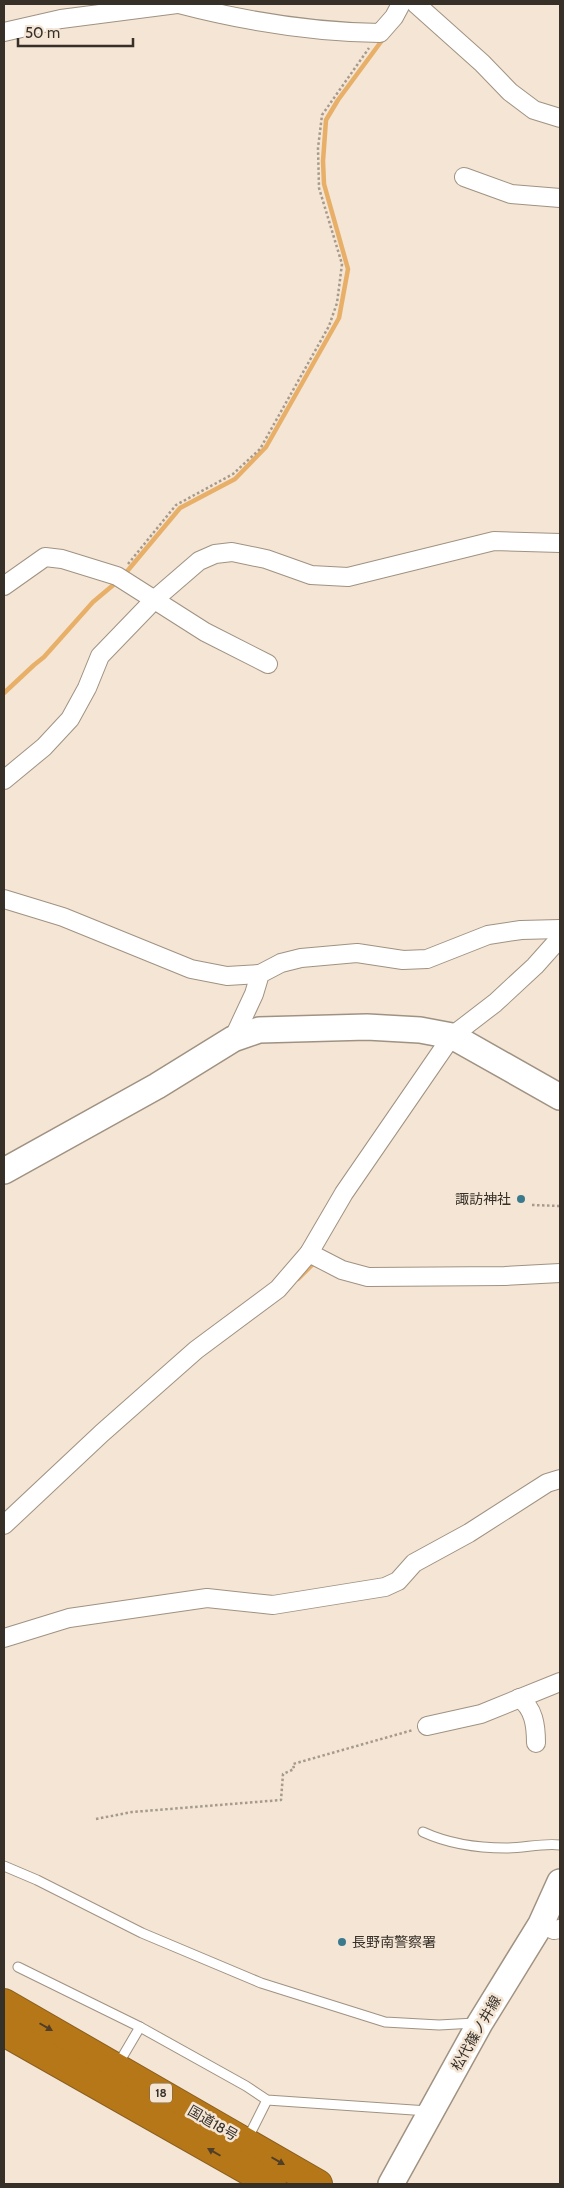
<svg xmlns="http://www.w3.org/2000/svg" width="564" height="2188" viewBox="0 0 564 2188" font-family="Cabin,'Noto Sans JP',sans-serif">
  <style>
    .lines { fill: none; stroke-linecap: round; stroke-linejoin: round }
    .stream { stroke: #e8af68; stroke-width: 4.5 }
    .lane-casing { stroke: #a09282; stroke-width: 11 }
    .street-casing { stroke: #a09282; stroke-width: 20 }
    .secondary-casing { stroke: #a09282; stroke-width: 28 }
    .highway-casing { stroke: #895e1e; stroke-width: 30 }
    .path { stroke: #a59a8d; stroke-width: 2.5; stroke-dasharray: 2.5 2.5; stroke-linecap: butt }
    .lane { stroke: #fff; stroke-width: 9 }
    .street { stroke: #fff; stroke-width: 18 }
    .secondary { stroke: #fff; stroke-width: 25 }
    .highway { stroke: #b67718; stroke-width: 28 }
    .oneway { fill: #503e26 }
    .poi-dot { fill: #3a7a8d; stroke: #f4e5d4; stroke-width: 2 }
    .labels { text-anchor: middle; stroke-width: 5; stroke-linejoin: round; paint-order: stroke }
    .shield { fill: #f4e5d4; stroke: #6f665c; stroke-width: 1 }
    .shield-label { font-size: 12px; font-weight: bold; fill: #363029 }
    .poi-label { font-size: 14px; fill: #363029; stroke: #f4e5d4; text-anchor: end }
    .street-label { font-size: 14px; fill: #363029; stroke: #f4e5d4 }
  </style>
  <rect width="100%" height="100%" fill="#f4e5d4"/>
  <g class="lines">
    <!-- stream -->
    <g class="stream">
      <polyline points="124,575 180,508 235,479 266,447 339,318 348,269 324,184 323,161 326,120 338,100 383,39"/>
      <polyline points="4,693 34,665 44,657 93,602 118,581"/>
      <polyline points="298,1279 314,1263"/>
    </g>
    <defs>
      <g id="lane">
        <path d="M 423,1832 C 449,1844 478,1848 506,1848 C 524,1848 542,1843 560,1845"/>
        <polyline points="4,1866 37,1880 142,1933 261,1983 385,2022 439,2025 475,2023"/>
        <polyline points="18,1967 140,2027 246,2086 267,2100 428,2111"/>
        <polyline points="117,2066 140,2027"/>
        <polyline points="247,2140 267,2100"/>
      </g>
      <g id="street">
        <path d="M 179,4 C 244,21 313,32 380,33 L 394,17 L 401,4"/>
        <polyline points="416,4 482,63 510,92 534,110 560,118"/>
        <polyline points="4,32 61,19 177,4"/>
        <polyline points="464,177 511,194 560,198"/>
        <polyline points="4,586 45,557 62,559 117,576 205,632 268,664"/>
        <polyline points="4,780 44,747 70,719 87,688 100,656 155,599 199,561 215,554 232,552 266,559 311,575 348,577 494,541 560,543"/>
        <polyline points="4,899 63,917 191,969 227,976 260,974"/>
        <polyline points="233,1039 254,994 260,974 281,963 301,958 357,953 403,960 427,959 488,935 521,930 560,929"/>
        <polyline points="309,1253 342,1270 368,1277 505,1276 560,1273"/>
        <polyline points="4,1525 102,1433 196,1350 278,1289 309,1253 344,1193 452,1036 495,1003 535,966 560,938"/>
        <polyline points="4,1638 69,1618 207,1598 273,1605 385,1587 398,1581 414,1563 469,1533 547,1483 560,1479"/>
        <path d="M 519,1698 C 534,1708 536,1726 536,1743"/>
        <polyline points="427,1726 481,1714 560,1682"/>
        <polyline points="541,1924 554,1930 560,1929"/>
      </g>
      <g id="secondary">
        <polyline points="4,1171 157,1086 233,1039 259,1030 367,1027 420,1030 452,1036 560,1097"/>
        <polyline points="391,2184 480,2023 541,1924 560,1882"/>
      </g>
      <g id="highway">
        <polyline points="4,2003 318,2184"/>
        <polyline points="4,2032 272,2184"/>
      </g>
    </defs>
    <!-- lane casing -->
    <use href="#lane" class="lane-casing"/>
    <!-- street casing -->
    <use href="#street" class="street-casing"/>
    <!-- secondary casing -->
    <use href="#secondary" class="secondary-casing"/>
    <!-- highway casing -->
    <use href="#highway" class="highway-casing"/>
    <!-- path -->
    <g class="path">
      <polyline points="128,564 176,505 233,474 260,449 329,326 337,303 342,264 319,188 318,148 322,115 369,48"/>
      <polyline points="532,1205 560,1206"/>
      <polyline points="96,1819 132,1812 281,1800 283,1774 294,1769 293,1764 413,1730"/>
    </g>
    <!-- lane -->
    <use href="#lane" class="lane"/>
    <!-- street -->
    <use href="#street" class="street"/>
    <!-- secondary -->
    <use href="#secondary" class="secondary"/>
    <!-- highway -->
    <use href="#highway" class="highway"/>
  </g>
  <!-- one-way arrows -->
  <defs><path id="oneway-solid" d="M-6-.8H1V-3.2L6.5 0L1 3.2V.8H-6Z" transform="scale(1.25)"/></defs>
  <g class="oneway">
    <use href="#oneway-solid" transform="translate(46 2027) rotate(30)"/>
    <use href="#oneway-solid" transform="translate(214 2152) rotate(-150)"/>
    <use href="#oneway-solid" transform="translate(278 2161) rotate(30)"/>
  </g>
  <!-- markers -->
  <g class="poi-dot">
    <circle cx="521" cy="1199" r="5"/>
    <circle cx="342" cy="1942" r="5"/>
  </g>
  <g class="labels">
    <!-- shield labels -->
    <rect class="shield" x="150" y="2083.5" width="22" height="19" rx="4"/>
    <g class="shield-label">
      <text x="161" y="2097">18</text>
    </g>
    <!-- poi labels -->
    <g class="poi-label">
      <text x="511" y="1204">諏訪神社</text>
      <text x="352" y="1947" text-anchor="start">長野南警察署</text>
    </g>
    <!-- street labels -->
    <g class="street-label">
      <text transform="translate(476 2033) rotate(-60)" y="5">松代篠ノ井線</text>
      <text transform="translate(213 2123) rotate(30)" y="5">国道18号</text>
    </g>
  </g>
  <!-- border -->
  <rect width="564" height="2188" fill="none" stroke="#363029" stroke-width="10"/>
  <!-- scale -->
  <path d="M18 38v8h115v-8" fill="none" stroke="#363029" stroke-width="2.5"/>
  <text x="25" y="38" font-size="15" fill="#363029" stroke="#f4e5d4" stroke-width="4" paint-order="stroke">50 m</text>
</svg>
